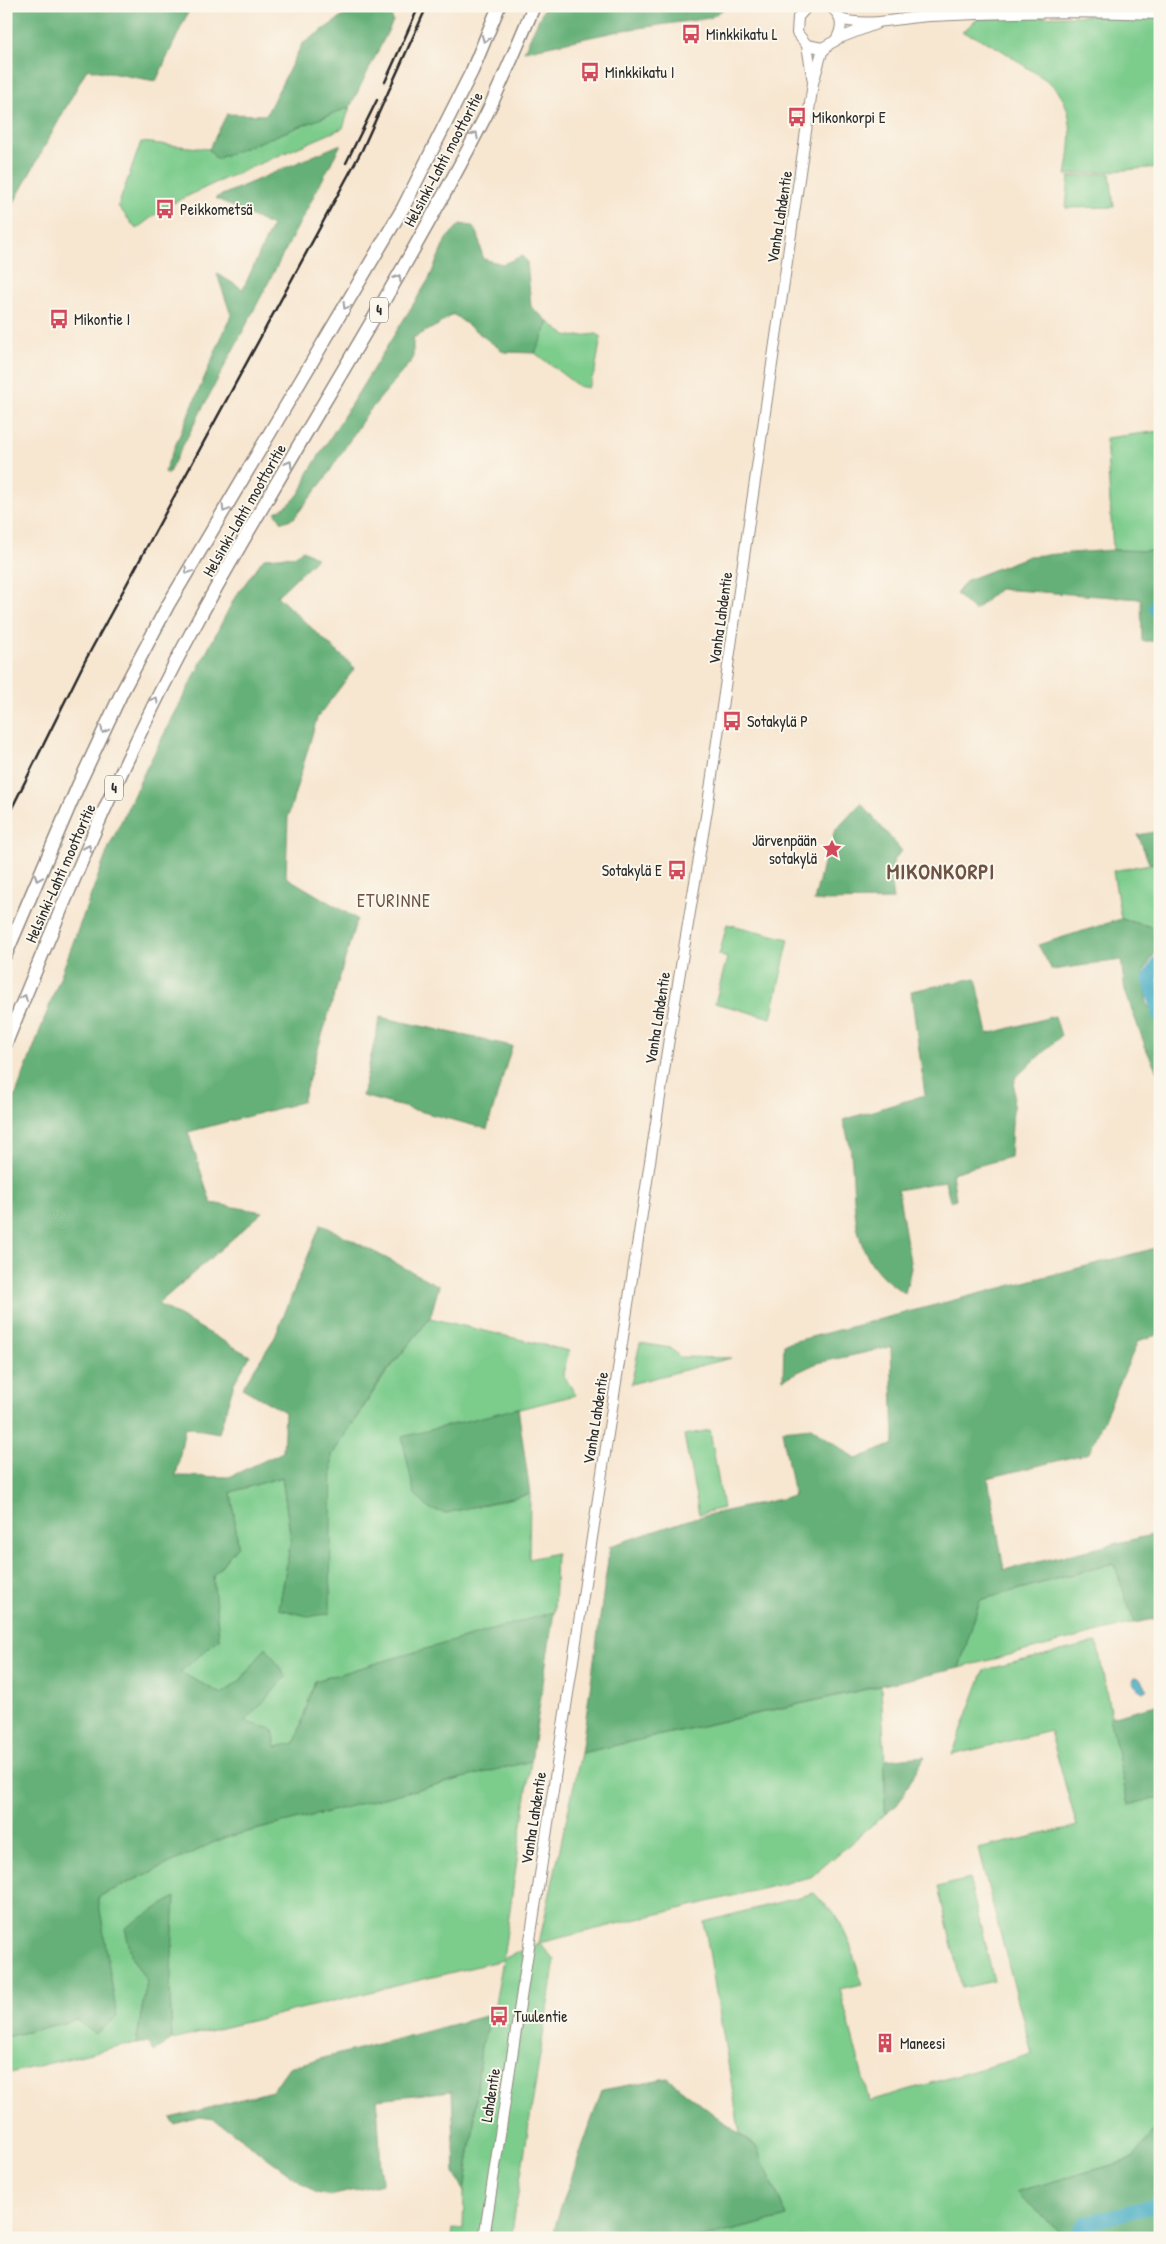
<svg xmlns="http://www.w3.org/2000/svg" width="1166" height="2244" viewBox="0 0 1166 2244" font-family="'Patrick Hand',sans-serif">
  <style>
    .green { fill: #7ccc8c; stroke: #547c5c }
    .forest { fill: #65b078; stroke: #486e52 }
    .water { fill: #43abc2; stroke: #376b76 }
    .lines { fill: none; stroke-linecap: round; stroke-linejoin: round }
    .river { stroke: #43abc2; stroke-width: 15 }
    .secondary-casing { stroke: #91887e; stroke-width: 12 }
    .motorway-casing { stroke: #91887e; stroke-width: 15 }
    .secondary { stroke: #fff; stroke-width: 10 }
    .motorway { stroke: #fff; stroke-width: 12 }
    .rail { stroke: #2b2b2b; stroke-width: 2.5 }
    .oneway { stroke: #a0a0a0 }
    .labels { text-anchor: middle; stroke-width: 4; stroke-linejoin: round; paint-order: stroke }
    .shield { fill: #fbf7ec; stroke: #696865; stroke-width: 1 }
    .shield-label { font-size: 15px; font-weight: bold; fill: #2b2b2b }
    .poi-label { font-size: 16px; fill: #2b2b2b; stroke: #fbf7ec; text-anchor: start }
    .street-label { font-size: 16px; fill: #2b2b2b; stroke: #fbf7ec }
    .neighbourhood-label { font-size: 18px; letter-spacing: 1px; fill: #6d5346; stroke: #fbf7ec }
    .district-label { font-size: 21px; font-weight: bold; letter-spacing: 1px; fill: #6d5346; stroke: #fbf7ec }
  </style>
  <rect width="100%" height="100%" fill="#fbf7ec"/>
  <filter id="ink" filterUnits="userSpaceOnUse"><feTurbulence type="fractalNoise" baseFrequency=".02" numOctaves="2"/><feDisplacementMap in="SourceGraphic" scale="10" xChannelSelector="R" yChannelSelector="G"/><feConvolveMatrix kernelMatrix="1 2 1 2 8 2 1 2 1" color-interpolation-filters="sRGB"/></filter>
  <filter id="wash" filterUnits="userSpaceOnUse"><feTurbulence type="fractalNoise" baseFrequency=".0096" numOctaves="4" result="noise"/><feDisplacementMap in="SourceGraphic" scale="20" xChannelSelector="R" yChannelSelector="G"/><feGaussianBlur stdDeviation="1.12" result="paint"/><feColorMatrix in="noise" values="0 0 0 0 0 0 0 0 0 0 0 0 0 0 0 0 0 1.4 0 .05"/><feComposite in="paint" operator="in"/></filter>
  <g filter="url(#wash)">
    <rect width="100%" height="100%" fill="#f7e6d0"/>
    <!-- green -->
    <g class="green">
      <path d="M 1160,14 L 1160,167 L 1066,175 C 1071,147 1076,114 1057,90 C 1049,80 1033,72 1023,65 C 1003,50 985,39 962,32 L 979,18 Z"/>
      <polygon points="350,107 343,128 215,183 167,206 136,229 118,206 141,142 209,149 216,159"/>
      <polygon points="1110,173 1114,207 1066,208 1069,177"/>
      <path d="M 549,322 C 571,342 571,336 597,334 L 601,337 L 595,371 L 588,388 L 578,386 L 535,353 Z"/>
      <polygon points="1160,431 1160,551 1113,550 1106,438"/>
      <polygon points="1160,862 1160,929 1121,919 1113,871"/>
      <polygon points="727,924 789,939 771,1018 715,1003 727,958 719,955"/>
      <polygon points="430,1318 569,1351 563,1374 576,1395 402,1438 446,1513 530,1494 529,1559 556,1553 554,1612 315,1681 295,1744 275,1747 273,1729 245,1722 267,1647 240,1681 222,1694 179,1672 219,1639 213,1576 238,1545 231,1492 282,1477 291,1540 279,1609 331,1464 332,1455 384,1376"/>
      <polygon points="640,1343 671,1348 680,1357 731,1358 631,1384"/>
      <polygon points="710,1430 723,1508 699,1514 684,1435"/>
      <polygon points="1115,1563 1134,1623 959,1668 980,1600"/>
      <polygon points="1097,1642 1128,1805 1160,1797 1160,2123 1133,2159 1016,2192 1052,2224 1063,2238 702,2238 787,2217 757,2148 740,2134 704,1922 814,1893 838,1918 851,1947 862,1984 840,1989 869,2101 1032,2054 978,1849 1077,1826 1050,1731 952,1755 984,1670"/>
      <polygon points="881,1686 885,1760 885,1814 811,1877 539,1943 555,1960 511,2238 452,2238 453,2228 463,2229 464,2191 473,2132 481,2046 493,2014 503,1960 172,2040 170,1994 174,1897 132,1958 147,1981 136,2044 123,2045 6,2074 6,2037 76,2020 98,1897 223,1838 531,1761 503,1959 539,1943 581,1753"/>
      <polygon points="969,1879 994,1981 962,1988 938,1887"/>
    </g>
    <!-- forest -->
    <g class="forest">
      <polygon points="6,6 191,6 156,81 87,69 6,217"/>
      <polygon points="358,6 389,6 393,21 350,107 216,159 209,149 227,114 266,115 302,44"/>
      <polygon points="545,6 728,6 710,18 624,30 524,51"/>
      <polygon points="341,144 168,474 164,472 231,315 217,274 243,289 272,226 215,198"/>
      <path d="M 460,224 L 472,226 L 478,234 L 483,259 L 503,264 L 522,256 L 527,261 L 531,307 L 549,322 L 535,353 L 504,352 L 453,314 L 438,325 L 413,338 L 413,359 L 366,415 L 324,480 L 294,518 L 282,522 L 275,512 C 292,505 303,493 307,475 L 429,279 L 446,239 Z"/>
      <polygon points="303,550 317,558 277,596 355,668 317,718 288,817 286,877 357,919 302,1102 188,1132 211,1203 263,1212 158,1304 250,1356 234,1383 219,1433 185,1427 176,1476 229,1477 283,1452 285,1412 242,1388 275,1337 321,1224 439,1286 430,1318 383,1376 332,1455 330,1614 307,1616 279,1609 291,1540 282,1477 231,1492 238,1545 213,1576 219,1639 180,1672 222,1694 240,1681 266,1647 286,1677 245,1722 273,1729 276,1747 295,1743 315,1681 554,1612 531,1761 223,1838 98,1897 117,2017 95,2034 76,2020 6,2037 6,1121 109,847 145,771 235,597 264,558 294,556"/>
      <polygon points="1113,550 1160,551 1160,589 1154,610 1160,614 1160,641 1142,641 1141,599 999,589 974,611 956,594 967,580 1029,556"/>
      <path d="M 861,803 L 902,851 C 886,864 891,882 893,900 L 814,901 L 825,856 L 837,853 L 838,847 L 832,842 L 834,832 Z"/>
      <polygon points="1160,831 1160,862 1149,863 1138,835"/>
      <polygon points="1121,919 1160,929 1160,944 1144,972 1147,1003 1160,1023 1160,1077 1147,1051 1125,991 1121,960 1052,970 1038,945"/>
      <path d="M 976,978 L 988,1034 L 1055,1016 L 1061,1036 L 1015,1078 L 1010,1157 L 952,1173 L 956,1199 L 950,1201 L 945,1181 L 898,1190 L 911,1268 L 905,1293 C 844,1258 858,1204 850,1146 C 848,1137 845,1128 843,1120 L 925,1095 L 911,991 Z"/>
      <polygon points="380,1017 512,1046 487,1129 362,1096"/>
      <polygon points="1160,1247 1160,1334 1138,1341 1089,1453 988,1478 1004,1570 1160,1533 1160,1618 1134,1623 1114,1563 980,1600 959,1668 581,1753 610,1546 694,1518 794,1496 782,1430 811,1427 856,1459 894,1444 891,1347 817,1363 783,1379 784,1344"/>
      <polygon points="518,1408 530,1494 446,1513 429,1509 414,1493 402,1437"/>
      <polygon points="1160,1704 1160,1797 1128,1805 1110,1717"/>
      <polygon points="925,1756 897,1805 885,1814 885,1760"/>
      <polygon points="175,1897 170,1994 172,2040 154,2052 149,2042 136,2044 147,1981 132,1958 125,1928"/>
      <polygon points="493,2014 481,2046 473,2132 464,2191 455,2172 452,2091 377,2099 382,2184 330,2196 316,2193 214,2119 200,2117 174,2124 171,2118 272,2091 289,2067"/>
      <polygon points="667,2078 757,2148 787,2217 702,2238 553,2238 556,2222 602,2090"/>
      <polygon points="1160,2123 1160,2238 1063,2238 1052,2224 1016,2192 1133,2159"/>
    </g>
    <!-- water -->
    <polygon class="water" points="1138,1677 1147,1688 1147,1690 1143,1692 1138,1689 1133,1682 1134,1678"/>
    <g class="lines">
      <!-- river -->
      <g class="river">
        <polyline points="1160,597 1156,608 1160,610"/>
        <polyline points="1160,962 1150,979 1160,1015"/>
        <polyline points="1073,2238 1086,2223 1160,2204"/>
      </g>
    </g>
  </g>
  <g filter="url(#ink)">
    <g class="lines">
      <defs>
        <g id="secondary">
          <path d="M 808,6 L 798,17 L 797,33 L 807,45 L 822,48 L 835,41 C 844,28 843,15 829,6"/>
          <path d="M 840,19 C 870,28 902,17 931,16 C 1008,12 1083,11 1160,14"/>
          <polyline points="837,39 876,24"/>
          <polyline points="807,45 813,82"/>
          <polyline points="484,2238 670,1032 707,810 813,83 822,52 827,47"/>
        </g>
        <g id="motorway">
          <polyline points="6,954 78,786 122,692 168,605 403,208 472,71 499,6"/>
          <path d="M 6,1043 C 64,900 123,757 197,622 C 291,451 398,288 487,113 C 504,78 519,42 534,6"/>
        </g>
      </defs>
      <!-- secondary casing -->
      <use href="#secondary" class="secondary-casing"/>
      <!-- motorway casing -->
      <use href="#motorway" class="motorway-casing"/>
      <!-- secondary -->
      <use href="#secondary" class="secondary"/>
      <!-- motorway -->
      <use href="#motorway" class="motorway"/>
      <!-- rail -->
      <g class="rail">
        <polyline points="385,82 419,6"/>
        <polyline points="346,163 377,100"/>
        <polyline points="6,820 85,661 362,150 427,6"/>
      </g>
    </g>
    <!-- one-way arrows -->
    <defs><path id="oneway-chevron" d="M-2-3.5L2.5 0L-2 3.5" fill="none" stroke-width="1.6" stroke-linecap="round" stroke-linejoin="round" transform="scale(1.25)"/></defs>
    <g class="oneway">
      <use href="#oneway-chevron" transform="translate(485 39) rotate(113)"/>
      <use href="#oneway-chevron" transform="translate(475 135) rotate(-62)"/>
      <use href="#oneway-chevron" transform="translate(398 278) rotate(-60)"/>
      <use href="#oneway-chevron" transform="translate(346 306) rotate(121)"/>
      <use href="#oneway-chevron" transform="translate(289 464) rotate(-60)"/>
      <use href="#oneway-chevron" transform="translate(225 509) rotate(121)"/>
      <use href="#oneway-chevron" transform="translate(188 571) rotate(121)"/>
      <use href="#oneway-chevron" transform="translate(155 700) rotate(-62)"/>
      <use href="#oneway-chevron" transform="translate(104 730) rotate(115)"/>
      <use href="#oneway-chevron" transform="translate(88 848) rotate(-66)"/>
      <use href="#oneway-chevron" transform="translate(38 878) rotate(113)"/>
      <use href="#oneway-chevron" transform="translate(24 998) rotate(-68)"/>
    </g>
  </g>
  <!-- icons -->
  <defs>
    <symbol id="bus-bare" viewBox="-9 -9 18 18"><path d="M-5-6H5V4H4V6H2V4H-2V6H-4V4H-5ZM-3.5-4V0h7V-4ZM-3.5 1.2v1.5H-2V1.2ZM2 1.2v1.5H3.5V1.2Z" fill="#d1495b" stroke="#fbf7ec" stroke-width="2.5" paint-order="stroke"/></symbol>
    <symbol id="sight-bare" viewBox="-9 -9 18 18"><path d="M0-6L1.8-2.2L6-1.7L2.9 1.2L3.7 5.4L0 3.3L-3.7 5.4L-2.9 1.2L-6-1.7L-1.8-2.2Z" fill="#d1495b" stroke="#fbf7ec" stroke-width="2.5" paint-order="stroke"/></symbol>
    <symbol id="building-bare" viewBox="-9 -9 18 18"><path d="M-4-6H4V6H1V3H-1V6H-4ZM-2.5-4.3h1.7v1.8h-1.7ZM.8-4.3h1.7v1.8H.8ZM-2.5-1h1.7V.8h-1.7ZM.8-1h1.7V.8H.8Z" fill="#d1495b" stroke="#fbf7ec" stroke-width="2.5" paint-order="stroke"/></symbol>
  </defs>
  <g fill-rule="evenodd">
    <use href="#bus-bare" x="677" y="20" width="28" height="28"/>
    <use href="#bus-bare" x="576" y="58" width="28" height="28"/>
    <use href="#bus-bare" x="783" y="103" width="28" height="28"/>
    <use href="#bus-bare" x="151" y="195" width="28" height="28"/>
    <use href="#bus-bare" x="45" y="305" width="28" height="28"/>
    <use href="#bus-bare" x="718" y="707" width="28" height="28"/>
    <use href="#sight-bare" x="818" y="835" width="28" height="28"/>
    <use href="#bus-bare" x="663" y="856" width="28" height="28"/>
    <use href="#bus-bare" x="485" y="2002" width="28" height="28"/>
    <use href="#building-bare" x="871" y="2029" width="28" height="28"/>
  </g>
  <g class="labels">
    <!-- shield labels -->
    <g class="shield">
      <rect x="370" y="297.5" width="18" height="25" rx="4"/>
      <rect x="105" y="775.5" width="18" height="25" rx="4"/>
    </g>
    <g class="shield-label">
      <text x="379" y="315">4</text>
      <text x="114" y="793">4</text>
    </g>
    <!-- poi labels -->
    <g class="poi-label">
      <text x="706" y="40">Minkkikatu L</text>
      <text x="605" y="78">Minkkikatu I</text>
      <text x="812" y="123">Mikonkorpi E</text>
      <text x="180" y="215">Peikkometsä</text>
      <text x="74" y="325">Mikontie I</text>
      <text x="747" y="727">Sotakylä P</text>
      <text x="817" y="846" text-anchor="end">Järvenpään<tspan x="817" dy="18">sotakylä</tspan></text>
      <text x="662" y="876" text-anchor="end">Sotakylä E</text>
      <text x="514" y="2022">Tuulentie</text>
      <text x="900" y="2049">Maneesi</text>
    </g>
    <!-- street labels -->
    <g class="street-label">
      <text transform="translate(443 159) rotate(-62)" y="6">Helsinki-Lahti moottoritie</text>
      <text transform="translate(779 217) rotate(-81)" y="6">Vanha Lahdentie</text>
      <text transform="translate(244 510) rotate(-60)" y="6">Helsinki-Lahti moottoritie</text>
      <text transform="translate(720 618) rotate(-82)" y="6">Vanha Lahdentie</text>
      <text transform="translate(60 873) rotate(-66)" y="6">Helsinki-Lahti moottoritie</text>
      <text transform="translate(657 1018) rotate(-81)" y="6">Vanha Lahdentie</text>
      <text transform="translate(595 1418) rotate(-81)" y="6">Vanha Lahdentie</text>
      <text transform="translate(533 1818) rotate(-81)" y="6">Vanha Lahdentie</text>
      <text transform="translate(490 2095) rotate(-81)" y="6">Lahdentie</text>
    </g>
    <!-- neighbourhood labels -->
    <g class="neighbourhood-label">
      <text x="394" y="907">ETURINNE</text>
    </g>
    <!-- district labels -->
    <g class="district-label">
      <text x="941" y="879">MIKONKORPI</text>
    </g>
  </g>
  <!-- margin -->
  <rect width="1166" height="2244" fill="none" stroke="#fbf7ec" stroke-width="25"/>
</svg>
